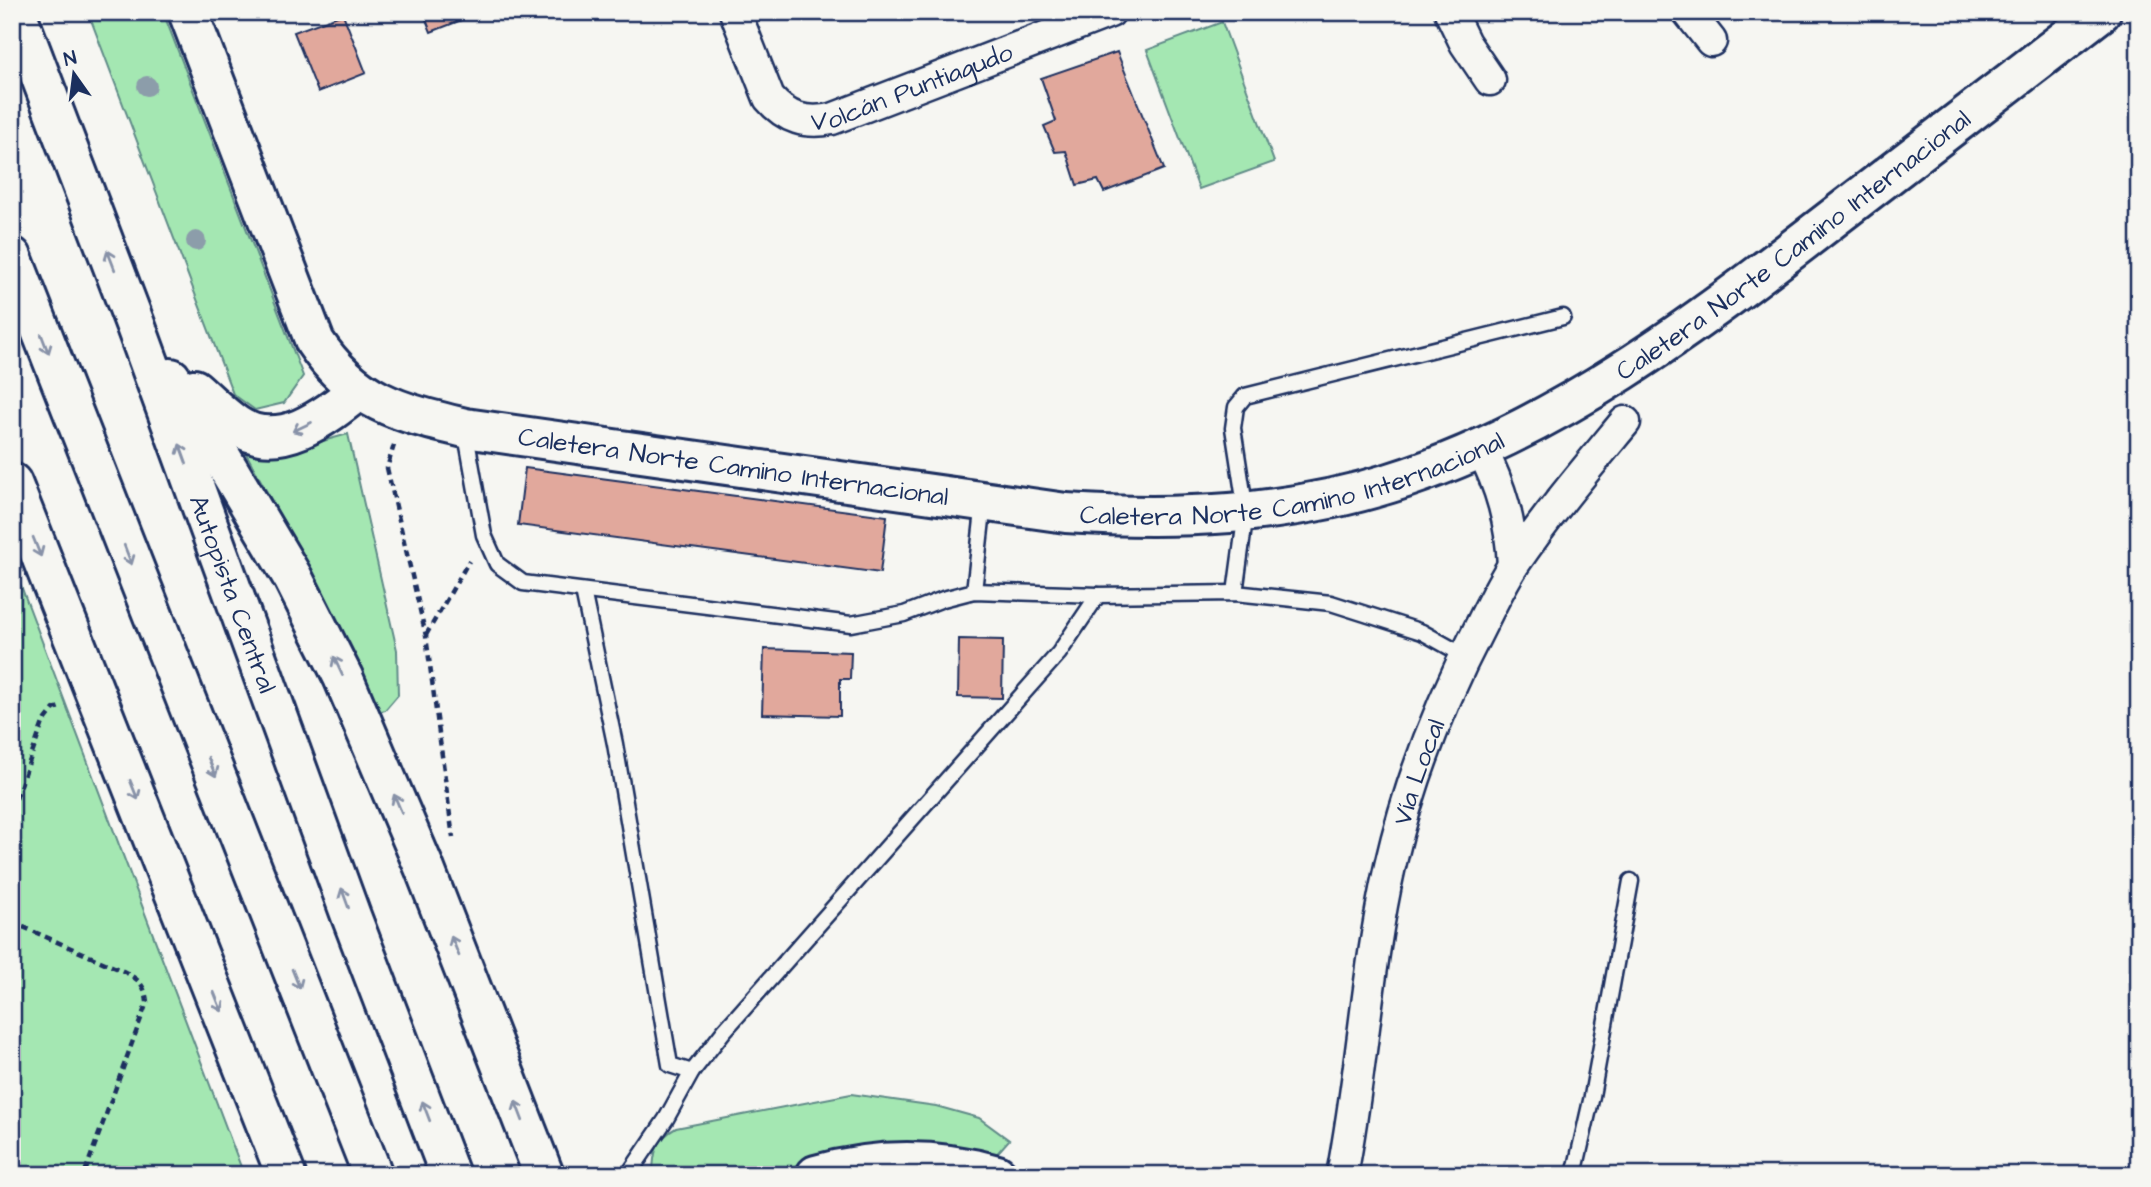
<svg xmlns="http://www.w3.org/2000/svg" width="2151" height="1187" viewBox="0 0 2151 1187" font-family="'Architects Daughter',sans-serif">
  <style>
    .green { fill: #a4e7b2; stroke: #608b88; stroke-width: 2 }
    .building { fill: #e1a89c; stroke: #1b2f5e; stroke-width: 2 }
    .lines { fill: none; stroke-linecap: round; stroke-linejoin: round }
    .lane-casing { stroke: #1b2f5e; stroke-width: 19 }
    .street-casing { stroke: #1b2f5e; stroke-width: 35 }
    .secondary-casing { stroke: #1b2f5e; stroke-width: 44 }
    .primary-casing { stroke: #1b2f5e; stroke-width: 44 }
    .highway-casing { stroke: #1b2f5e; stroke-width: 44 }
    .path { stroke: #1b2f5e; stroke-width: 4.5; stroke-dasharray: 7 5; stroke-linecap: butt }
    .lane { stroke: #f6f6f2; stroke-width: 14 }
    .street { stroke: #f6f6f2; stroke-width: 30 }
    .secondary { stroke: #f6f6f2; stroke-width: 38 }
    .primary { stroke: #f6f6f2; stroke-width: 38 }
    .highway { stroke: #f6f6f2; stroke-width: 38 }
    .tree { fill: #8c9daa }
    .oneway { stroke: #8892a8 }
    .labels { text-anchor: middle; stroke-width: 7; stroke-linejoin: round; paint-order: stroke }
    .street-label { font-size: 26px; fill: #1b2f5e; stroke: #f6f6f2 }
  </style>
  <rect width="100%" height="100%" fill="#f6f6f2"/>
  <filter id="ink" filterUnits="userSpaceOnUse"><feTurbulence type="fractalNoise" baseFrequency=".0143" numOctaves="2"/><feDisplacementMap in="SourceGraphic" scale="14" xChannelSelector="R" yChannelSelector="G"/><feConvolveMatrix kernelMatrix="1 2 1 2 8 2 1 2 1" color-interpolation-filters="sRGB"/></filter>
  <g filter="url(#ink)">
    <!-- green -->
    <g class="green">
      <polygon points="88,12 163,12 303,376 284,403 255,410 233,394"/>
      <polygon points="1222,22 1274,162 1199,189 1147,50"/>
      <polygon points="348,434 397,650 398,695 385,710 378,712 343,631 243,448 291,450"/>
      <polygon points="12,562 244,1175 12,1175"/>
      <path d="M 851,1094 L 936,1106 L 979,1118 L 1009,1140 L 994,1157 L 872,1156 L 790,1175 L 653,1175 C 653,1153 656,1139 676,1128 Z"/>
    </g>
    <!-- building -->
    <g class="building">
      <polygon points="423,12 482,12 431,32"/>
      <polygon points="343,14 366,73 318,92 294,32"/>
      <polygon points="1117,52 1164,169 1104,192 1098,180 1077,185 1066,151 1055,152 1044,126 1056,121 1041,78"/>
      <polygon points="525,468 887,516 880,573 518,525"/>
      <polygon points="959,639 1003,640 1002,698 958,697"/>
      <polygon points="764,649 851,652 850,679 840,679 840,716 762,714"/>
    </g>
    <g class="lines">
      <defs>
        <g id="lane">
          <polyline points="465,429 484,535 497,564 523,583 851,624 904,614 943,599 974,591 1098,595 1235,593 1331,603 1422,632 1465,656"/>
          <polyline points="583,591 615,744 670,1065 692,1072 724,1031 1059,653 1098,595"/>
          <polyline points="974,591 984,502"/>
          <polyline points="1235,593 1246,512 1233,428 1236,407 1245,396 1563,317"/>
          <polyline points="628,1175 666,1119 692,1072"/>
          <polyline points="1574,1175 1592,1096 1631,881"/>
        </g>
        <g id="street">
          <path id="s1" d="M 735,12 L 769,98 C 787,119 806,124 832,119 L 1110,12"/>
          <polyline points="1450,12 1465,43 1490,80"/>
          <polyline points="1688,12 1711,41"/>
          <path d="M 1481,448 C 1501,487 1511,522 1513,565"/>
          <path id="s2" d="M 1342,1175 C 1362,1073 1367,968 1390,866 C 1409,783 1440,704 1479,629 C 1490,607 1501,584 1514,564 C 1548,514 1587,468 1625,422"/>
        </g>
        <g id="secondary">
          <path id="s3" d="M 188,12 L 315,342 C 355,402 398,412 465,428 L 1066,513 C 1175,520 1285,516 1390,483 C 1556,431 1696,324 1832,219 C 1922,150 2011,81 2101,12"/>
        </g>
        <g id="primary">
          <polyline points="12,483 286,1175"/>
          <path d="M 816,1175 C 876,1158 938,1158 997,1175"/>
        </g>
        <g id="highway">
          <path id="s4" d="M 16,12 L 135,324 L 351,916 L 450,1175"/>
          <polyline points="12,257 373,1175"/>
          <polyline points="171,378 204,428 293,578 343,677 424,867 544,1175"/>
          <path d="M 194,389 C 208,401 221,415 236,425 C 279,454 325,417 359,390"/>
        </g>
      </defs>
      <!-- lane casing -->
      <use href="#lane" class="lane-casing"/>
      <!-- street casing -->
      <use href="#street" class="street-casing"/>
      <!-- secondary casing -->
      <use href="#secondary" class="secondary-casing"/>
      <!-- primary casing -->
      <use href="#primary" class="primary-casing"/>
      <!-- highway casing -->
      <use href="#highway" class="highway-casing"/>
      <!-- path -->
      <g class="path">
        <polyline points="394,445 387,468 426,636 453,838"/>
        <polyline points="426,635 469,561"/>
        <polyline points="12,810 43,723 54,709 62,706"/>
        <path d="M 12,922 L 123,971 C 138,979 145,984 147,1002 L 84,1175"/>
      </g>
      <!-- lane -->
      <use href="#lane" class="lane"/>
      <!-- street -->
      <use href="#street" class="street"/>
      <!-- secondary -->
      <use href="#secondary" class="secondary"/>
      <!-- primary -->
      <use href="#primary" class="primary"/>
      <!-- highway -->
      <use href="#highway" class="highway"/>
    </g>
    <!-- trees -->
    <g class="tree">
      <circle cx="147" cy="86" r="10"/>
      <circle cx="196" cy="241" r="10"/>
    </g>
    <!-- one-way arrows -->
    <defs><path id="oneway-shaft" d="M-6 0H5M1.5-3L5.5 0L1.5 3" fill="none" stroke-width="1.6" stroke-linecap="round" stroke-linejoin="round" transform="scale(1.75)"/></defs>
    <g class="oneway">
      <use href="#oneway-shaft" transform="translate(111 260) rotate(-111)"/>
      <use href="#oneway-shaft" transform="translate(45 344) rotate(69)"/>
      <use href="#oneway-shaft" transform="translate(302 427) rotate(154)"/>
      <use href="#oneway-shaft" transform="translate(183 454) rotate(-110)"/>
      <use href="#oneway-shaft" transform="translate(37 547) rotate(68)"/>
      <use href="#oneway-shaft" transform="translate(128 555) rotate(69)"/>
      <use href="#oneway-shaft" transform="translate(338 666) rotate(-115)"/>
      <use href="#oneway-shaft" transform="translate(212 767) rotate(68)"/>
      <use href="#oneway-shaft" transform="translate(134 790) rotate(68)"/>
      <use href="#oneway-shaft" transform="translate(398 804) rotate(-113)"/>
      <use href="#oneway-shaft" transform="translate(345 898) rotate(-110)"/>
      <use href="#oneway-shaft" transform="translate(455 946) rotate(-112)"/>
      <use href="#oneway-shaft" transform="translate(296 979) rotate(68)"/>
      <use href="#oneway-shaft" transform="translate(218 1002) rotate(68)"/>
      <use href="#oneway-shaft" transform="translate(426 1111) rotate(-111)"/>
      <use href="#oneway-shaft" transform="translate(519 1111) rotate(-111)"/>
    </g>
  </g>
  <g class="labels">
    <!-- street labels -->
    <g class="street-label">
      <text dy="9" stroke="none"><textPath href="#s1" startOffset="248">Volcán Puntiagudo</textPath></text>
      <text dy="9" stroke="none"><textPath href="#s3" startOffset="1937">Caletera Norte Camino Internacional</textPath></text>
      <text dy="9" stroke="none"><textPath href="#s3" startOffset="803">Caletera Norte Camino Internacional</textPath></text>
      <text dy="9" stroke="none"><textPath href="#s3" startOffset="1370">Caletera Norte Camino Internacional</textPath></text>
      <text dy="9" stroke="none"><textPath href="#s4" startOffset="621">Autopista Central</textPath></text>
      <text dy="9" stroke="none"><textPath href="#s2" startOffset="411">Vía Local</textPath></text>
    </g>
  </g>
  <!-- margin -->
  <rect width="2151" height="1187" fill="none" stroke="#f6f6f2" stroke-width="42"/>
  <rect x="21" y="21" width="2109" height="1145" fill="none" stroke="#1b2f5e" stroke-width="2.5" filter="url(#ink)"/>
  <!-- north arrow -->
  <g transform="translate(74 74) rotate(346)" stroke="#f6f6f2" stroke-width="5" paint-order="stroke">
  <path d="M0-5L12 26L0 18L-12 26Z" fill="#1b2f5e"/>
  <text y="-10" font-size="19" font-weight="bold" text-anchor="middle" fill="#1b2f5e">N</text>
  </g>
</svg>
